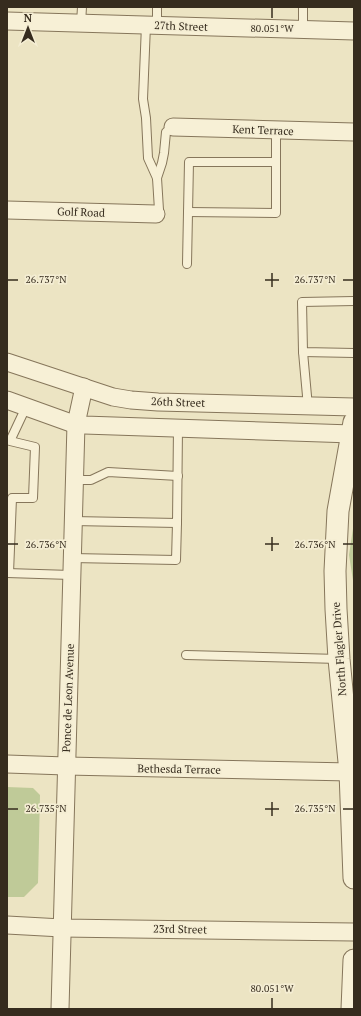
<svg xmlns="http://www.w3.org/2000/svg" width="361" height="1016" viewBox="0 0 361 1016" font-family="'PT Serif',serif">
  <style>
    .green { fill: #bfca98 }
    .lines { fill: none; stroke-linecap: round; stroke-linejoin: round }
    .service-casing { stroke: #86765b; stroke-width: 10 }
    .minor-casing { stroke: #86765b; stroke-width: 19 }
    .tertiary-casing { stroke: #86765b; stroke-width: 23 }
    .service { stroke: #f7f0d6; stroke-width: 8 }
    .minor { stroke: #f7f0d6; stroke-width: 17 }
    .tertiary { stroke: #f7f0d6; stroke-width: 21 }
    .ticks { fill: none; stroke: #362c1e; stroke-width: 1.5 }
    .labels { text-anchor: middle; stroke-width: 3.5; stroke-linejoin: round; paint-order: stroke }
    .street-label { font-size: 11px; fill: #362c1e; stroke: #f4edd3 }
    .ticks-label { font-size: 10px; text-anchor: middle; fill: #362c1e; stroke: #f4edd3; stroke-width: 3.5; stroke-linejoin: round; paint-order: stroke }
  </style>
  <rect width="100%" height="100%" fill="#ece4c3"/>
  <!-- green -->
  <g class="green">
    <polygon points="354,522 354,587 349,555"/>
    <polygon points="7,787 33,788 40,795 38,883 24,897 7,897"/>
  </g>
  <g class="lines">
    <defs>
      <g id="service">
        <polyline points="303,7 303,30"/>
        <polyline points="81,23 82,7"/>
        <polyline points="146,25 143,99 146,118 148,158 157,178 159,210 156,214"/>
        <polyline points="157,25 157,7"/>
        <polyline points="157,178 162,163 164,153 166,132 173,127"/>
        <polyline points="188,212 276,213 276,162"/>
        <polyline points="187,264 189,162 276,162 276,130"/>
        <polyline points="354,301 302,302 303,352 354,353"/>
        <polyline points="303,352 308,407"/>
        <polyline points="74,480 91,480 108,472 178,476"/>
        <polyline points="73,521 177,523 178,428"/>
        <polyline points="72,558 176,560 177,523"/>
        <polyline points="7,573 71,575"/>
        <polyline points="9,573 12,498 33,498 35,447 10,441 26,407"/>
        <polyline points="186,655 339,659"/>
      </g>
      <g id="minor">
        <polyline points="7,21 354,31"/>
        <polyline points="173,127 354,132"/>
        <polyline points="7,210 156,214"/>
        <polyline points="7,362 113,397 131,400 158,402 354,407"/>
        <polyline points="7,400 71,423 84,425 352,434"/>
        <polyline points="7,764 66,766 350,772"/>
        <polyline points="7,925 62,928 354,932"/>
        <polyline points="60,1009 76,424 84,387"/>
      </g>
      <g id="tertiary">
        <polyline points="354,422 338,511 335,571 336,609 339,659 350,772 354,878"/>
        <polyline points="352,1009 354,960"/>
      </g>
    </defs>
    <!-- service casing -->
    <use href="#service" class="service-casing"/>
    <!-- minor casing -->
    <use href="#minor" class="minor-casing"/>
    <!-- tertiary casing -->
    <use href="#tertiary" class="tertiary-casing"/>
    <!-- service -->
    <use href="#service" class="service"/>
    <!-- minor -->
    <use href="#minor" class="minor"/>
    <!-- tertiary -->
    <use href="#tertiary" class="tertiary"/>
  </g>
  <!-- ticks -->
  <path class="ticks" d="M 272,8 L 272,18M 272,273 L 272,287M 8,280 L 18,280M 265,280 L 279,280M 343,280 L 353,280M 272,537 L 272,551M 8,544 L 18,544M 265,544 L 279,544M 343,544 L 353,544M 272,802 L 272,816M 8,809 L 18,809M 265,809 L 279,809M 343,809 L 353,809M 272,998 L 272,1008"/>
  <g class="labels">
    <!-- street labels -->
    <g class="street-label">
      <text transform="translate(181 26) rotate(2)" y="4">27th Street</text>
      <text transform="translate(263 130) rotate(2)" y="4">Kent Terrace</text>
      <text transform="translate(81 212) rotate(2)" y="4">Golf Road</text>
      <text transform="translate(178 402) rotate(2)" y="4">26th Street</text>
      <text transform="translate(339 649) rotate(-94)" y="4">North Flagler Drive</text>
      <text transform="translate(68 698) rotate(-88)" y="4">Ponce de Leon Avenue</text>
      <text transform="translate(179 769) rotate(1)" y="4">Bethesda Terrace</text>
      <text transform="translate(180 929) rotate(1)" y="4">23rd Street</text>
    </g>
  </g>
  <g class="ticks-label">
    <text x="272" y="32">80.051°W</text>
    <text x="46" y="283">26.737°N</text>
    <text x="315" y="283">26.737°N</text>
    <text x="46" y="548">26.736°N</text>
    <text x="315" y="548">26.736°N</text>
    <text x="46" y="812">26.735°N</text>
    <text x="315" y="812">26.735°N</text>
    <text x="272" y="992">80.051°W</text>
  </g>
  <!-- border -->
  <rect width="361" height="1016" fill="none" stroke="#362c1e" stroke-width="16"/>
  <!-- north arrow -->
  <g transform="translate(28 28)" stroke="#f4edd3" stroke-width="3" paint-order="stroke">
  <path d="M0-3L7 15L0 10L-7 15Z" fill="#362c1e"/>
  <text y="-6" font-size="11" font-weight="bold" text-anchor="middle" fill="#362c1e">N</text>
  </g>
</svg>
